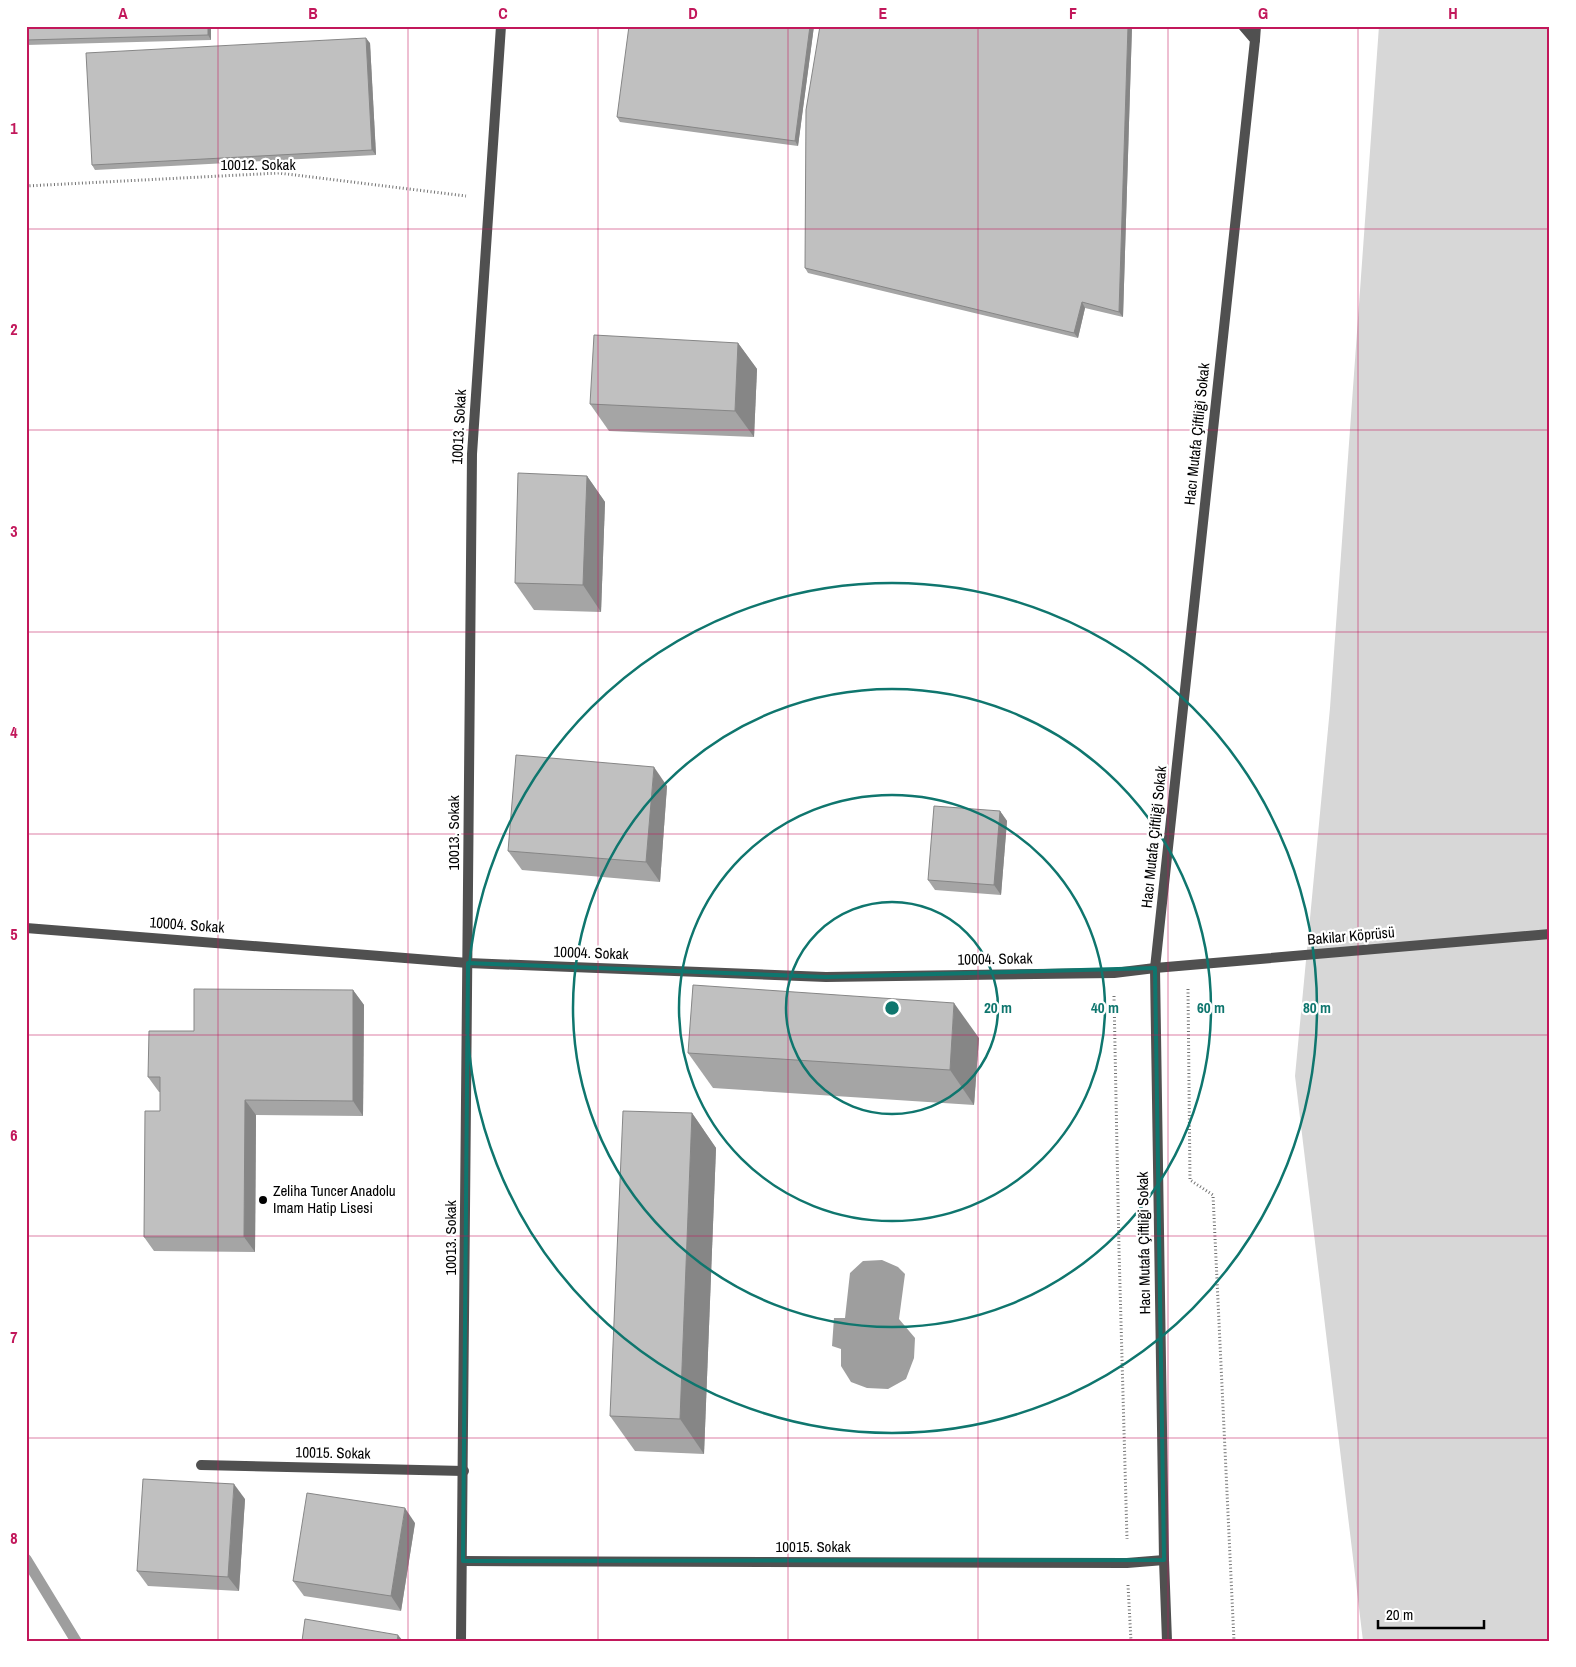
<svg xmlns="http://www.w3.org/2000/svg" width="1576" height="1667" viewBox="0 0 1576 1667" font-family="'Archivo Narrow',sans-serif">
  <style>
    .green { fill: #d7d7d7 }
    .water { fill: #9e9e9e }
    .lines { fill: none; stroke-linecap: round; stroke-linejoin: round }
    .stream { stroke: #9e9e9e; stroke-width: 11 }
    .path { stroke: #727272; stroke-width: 3; stroke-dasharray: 1 2.5; stroke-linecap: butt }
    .minor { stroke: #505050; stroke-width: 10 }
    .tertiary { stroke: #505050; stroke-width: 10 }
    .wall { fill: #a5a5a5 }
    .shaded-wall { fill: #868686 }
    .building { fill: #c0c0c0; stroke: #868686 }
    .marked { fill: none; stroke: #0f766e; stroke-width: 4; stroke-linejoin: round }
    .grid { fill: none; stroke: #c2185b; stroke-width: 1; stroke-opacity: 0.55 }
    .ring { fill: none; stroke: #0f766e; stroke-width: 2.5 }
    .poi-dot { fill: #000; stroke: #fff; stroke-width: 2 }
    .labels { text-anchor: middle; stroke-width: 4.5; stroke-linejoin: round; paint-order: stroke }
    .street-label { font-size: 15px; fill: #000; stroke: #fff }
    .poi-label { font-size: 15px; fill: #000; stroke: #fff; text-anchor: start }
    .centre { fill: #0f766e; stroke: #fff; stroke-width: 2.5 }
    .ring-label { font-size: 15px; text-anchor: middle; font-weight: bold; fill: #0f766e; stroke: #fff; stroke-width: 4.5; stroke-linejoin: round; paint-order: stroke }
    .neatline { fill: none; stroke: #c2185b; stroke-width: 2 }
    .grid-label { font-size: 16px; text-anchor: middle; font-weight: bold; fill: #c2185b }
  </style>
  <rect width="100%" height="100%" fill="#fff"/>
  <!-- green -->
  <polygon class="green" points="1379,26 1550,26 1550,1641 1363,1641 1295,1076 1330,708"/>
  <!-- water -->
  <polygon class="water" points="882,1260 898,1267 905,1274 899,1319 915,1338 914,1358 906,1379 888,1389 867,1388 851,1382 841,1366 841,1349 832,1346 834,1318 845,1318 850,1273 863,1261"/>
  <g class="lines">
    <!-- stream -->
    <polyline class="stream" points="26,1559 76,1641"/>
    <!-- path -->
    <g class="path">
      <polyline points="26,186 279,173 466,196"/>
      <polyline points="1188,989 1190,1180 1213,1195 1234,1641"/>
      <polyline points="1114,996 1119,1250 1127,1539"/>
      <polyline points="1128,1585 1131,1641"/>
    </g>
    <!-- minor -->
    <g class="minor">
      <polyline points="1255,40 1256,26"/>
      <polyline points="26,928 468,963 826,977 1114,973 1155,968"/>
      <polyline points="201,1465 464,1471"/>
      <polyline points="463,1561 1127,1563 1164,1560"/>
      <polyline points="461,1641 472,454 501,26"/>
    </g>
    <!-- tertiary -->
    <g class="tertiary">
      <polyline points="1155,968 1550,934"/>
      <polyline points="1167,1641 1164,1560 1155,968 1255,40 1243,26"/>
    </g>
  </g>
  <!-- wall -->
  <g class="wall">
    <polygon points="26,26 211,26 211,40 26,45"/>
    <polygon points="814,26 798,146 620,122 617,117"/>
    <polygon points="1132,26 1123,317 1085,308 1078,338 808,273 805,268"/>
    <polygon points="370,43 376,155 95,170 92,165"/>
    <polygon points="738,343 757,369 754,437 609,431 590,404"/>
    <polygon points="587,476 605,502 601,612 534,610 515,583"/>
    <polygon points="667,786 660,882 522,870 508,851"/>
    <polygon points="1000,811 1007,821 1001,895 935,890 928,880"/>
    <polygon points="353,990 364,1005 363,1116 256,1115 255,1252 154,1251 144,1237 160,1111 160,1092 159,1092 148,1077 194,1031"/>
    <polygon points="979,1038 974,1105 713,1088 688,1053"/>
    <polygon points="692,1113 716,1148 704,1454 635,1451 610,1416"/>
    <polygon points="245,1499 239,1591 148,1586 137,1571"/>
    <polygon points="415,1523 401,1611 304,1596 293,1581"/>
  </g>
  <!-- shaded-wall -->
  <g class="shaded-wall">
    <polygon points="208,26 211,26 211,40 208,35"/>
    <polygon points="810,26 814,26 798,146 795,141"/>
    <polygon points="1128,26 1132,26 1123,317 1119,312"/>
    <polygon points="366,38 370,43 376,155 372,150"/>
    <polygon points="1082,302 1085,308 1078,338 1074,333"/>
    <polygon points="738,343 757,369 754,437 735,411"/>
    <polygon points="587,476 605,502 601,612 583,585"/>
    <polygon points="654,767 667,786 660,882 646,862"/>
    <polygon points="1000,811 1007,821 1001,895 994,885"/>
    <polygon points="353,990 364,1005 363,1116 353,1101"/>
    <polygon points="954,1003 979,1038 974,1105 950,1070"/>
    <polygon points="245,1100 256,1115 255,1252 244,1237"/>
    <polygon points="692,1113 716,1148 704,1454 680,1419"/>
    <polygon points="234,1484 245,1499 239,1591 228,1577"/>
    <polygon points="405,1508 415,1523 401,1611 391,1596"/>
    <polygon points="398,1635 403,1641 397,1641"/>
  </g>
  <!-- building -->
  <g class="building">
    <polygon points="26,26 208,26 208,35 26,40"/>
    <polygon points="629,26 810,26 795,141 617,117"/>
    <polygon points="820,26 1128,26 1119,312 1082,302 1074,333 805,268 806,110"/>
    <polygon points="366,38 372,150 92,165 86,53"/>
    <polygon points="594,335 738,343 735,411 590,404"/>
    <polygon points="518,473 587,476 583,585 515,583"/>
    <polygon points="516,755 654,767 646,862 508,851"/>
    <polygon points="934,806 1000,811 994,885 928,880"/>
    <polygon points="693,985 954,1003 950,1070 688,1053"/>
    <polygon points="194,989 353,990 353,1101 245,1100 244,1237 144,1237 145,1111 160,1111 160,1077 148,1077 149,1031 194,1031"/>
    <polygon points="623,1111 692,1113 680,1419 610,1416"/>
    <polygon points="143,1479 234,1484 228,1577 137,1571"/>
    <polygon points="307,1493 405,1508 391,1596 293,1581"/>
    <polygon points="305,1619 398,1635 397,1641 302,1641"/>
  </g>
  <!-- marked area -->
  <path class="marked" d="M 468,963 L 826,977 L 1155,968 L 1164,1560 L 463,1561 Z"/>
  <!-- grid -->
  <path class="grid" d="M 218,26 L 218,1641M 408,26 L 408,1641M 598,26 L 598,1641M 788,26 L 788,1641M 978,26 L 978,1641M 1168,26 L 1168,1641M 1358,26 L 1358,1641M 26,229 L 1550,229M 26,430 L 1550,430M 26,632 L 1550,632M 26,834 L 1550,834M 26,1035 L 1550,1035M 26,1236 L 1550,1236M 26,1438 L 1550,1438"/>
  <!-- distance rings -->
  <g class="ring">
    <circle cx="892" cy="1008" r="106"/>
    <circle cx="892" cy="1008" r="213"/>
    <circle cx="892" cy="1008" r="319"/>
    <circle cx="892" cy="1008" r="425"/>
  </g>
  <!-- markers -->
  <circle class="poi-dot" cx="263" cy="1200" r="5"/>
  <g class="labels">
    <!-- street labels -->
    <g class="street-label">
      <text x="258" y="170">10012. Sokak</text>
      <text transform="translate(459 427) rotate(-87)" y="5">10013. Sokak</text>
      <text transform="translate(1197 434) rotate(-84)" y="5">Hacı Mutafa Çiftliği Sokak</text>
      <text transform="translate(454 833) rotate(-90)" y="5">10013. Sokak</text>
      <text transform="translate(1154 837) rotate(-84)" y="5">Hacı Mutafa Çiftliği Sokak</text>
      <text transform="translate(187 925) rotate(4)" y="5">10004. Sokak</text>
      <text transform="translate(1351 936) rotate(-5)" y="5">Bakilar Köprüsü</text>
      <text transform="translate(591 953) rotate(2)" y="5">10004. Sokak</text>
      <text transform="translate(995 959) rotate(-1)" y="5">10004. Sokak</text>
      <text transform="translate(451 1238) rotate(-90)" y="5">10013. Sokak</text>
      <text transform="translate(1144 1243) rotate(-91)" y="5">Hacı Mutafa Çiftliği Sokak</text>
      <text transform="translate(333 1453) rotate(1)" y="5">10015. Sokak</text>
      <text x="813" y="1552">10015. Sokak</text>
    </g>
    <!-- poi labels -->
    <g class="poi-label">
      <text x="273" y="1196">Zeliha Tuncer Anadolu<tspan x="273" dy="17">Imam Hatip Lisesi</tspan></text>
    </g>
  </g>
  <circle cx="892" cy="1008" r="8" class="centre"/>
  <g class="ring-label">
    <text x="998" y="1013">20 m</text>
    <text x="1105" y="1013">40 m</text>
    <text x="1211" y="1013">60 m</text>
    <text x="1317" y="1013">80 m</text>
  </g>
  <!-- border -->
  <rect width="1576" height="1667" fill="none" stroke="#ffffff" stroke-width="55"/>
  <!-- scale -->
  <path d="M1378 1620v8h106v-8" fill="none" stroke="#000000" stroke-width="2.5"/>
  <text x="1386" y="1620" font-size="15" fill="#000000" stroke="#ffffff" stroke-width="4" paint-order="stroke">20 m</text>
  <rect x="28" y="28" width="1520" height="1612" class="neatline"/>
  <g class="grid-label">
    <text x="123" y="19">A</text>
    <text x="313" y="19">B</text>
    <text x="503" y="19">C</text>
    <text x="693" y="19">D</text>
    <text x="883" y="19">E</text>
    <text x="1073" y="19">F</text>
    <text x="1263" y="19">G</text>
    <text x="1453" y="19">H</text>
    <text x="14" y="134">1</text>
    <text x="14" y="335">2</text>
    <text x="14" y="537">3</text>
    <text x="14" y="738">4</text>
    <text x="14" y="940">5</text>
    <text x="14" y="1141">6</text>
    <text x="14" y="1343">7</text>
    <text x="14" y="1544">8</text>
  </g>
</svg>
